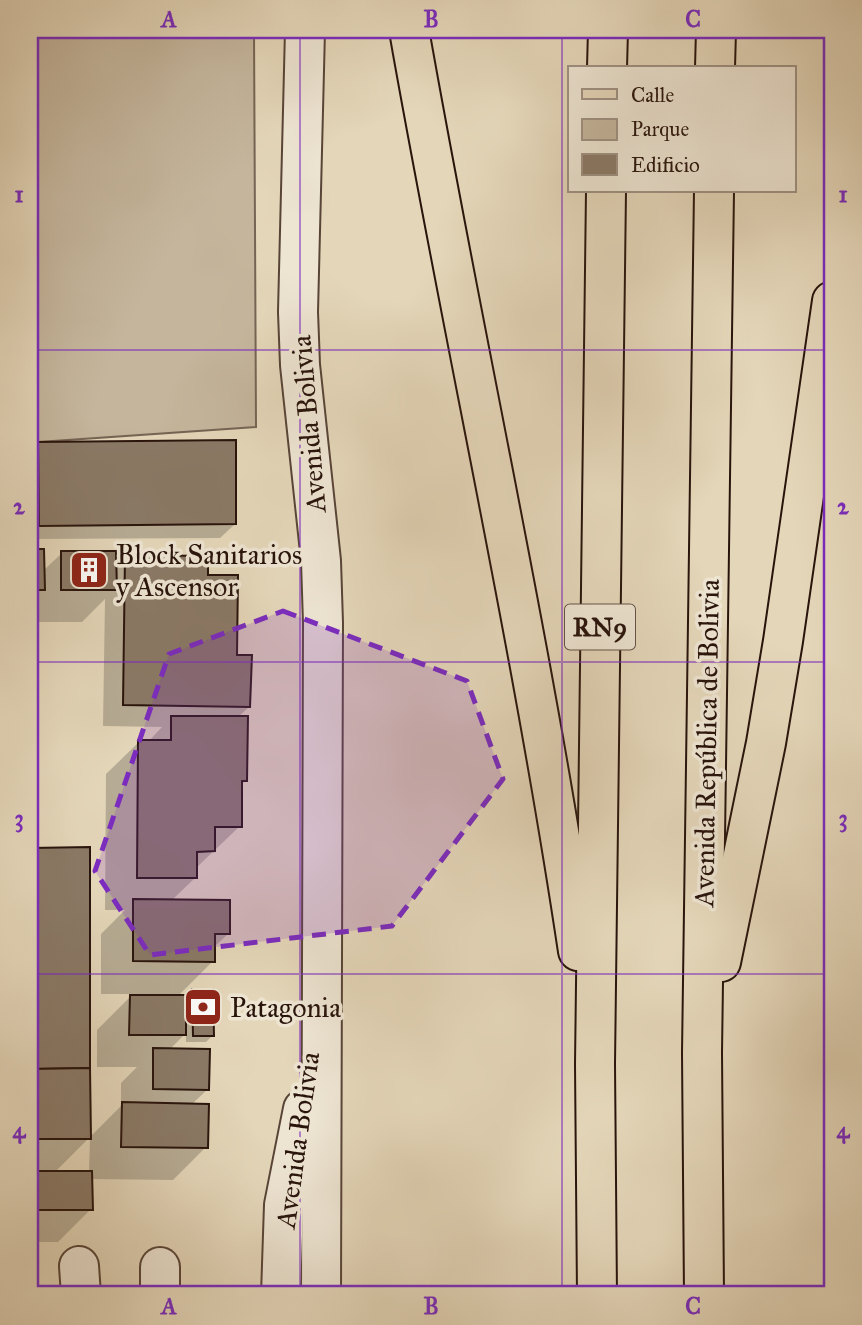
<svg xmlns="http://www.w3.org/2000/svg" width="862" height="1325" viewBox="0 0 862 1325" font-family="'IM FELL Great Primer',serif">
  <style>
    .green { fill: #c4b59c; stroke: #766454; stroke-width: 2 }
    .shadow { fill: #0003 }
    .building { fill: #8a7966; stroke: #29140c; stroke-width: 2 }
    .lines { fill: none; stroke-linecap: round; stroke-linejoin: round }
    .minor-casing { stroke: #584437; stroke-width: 42 }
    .major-casing { stroke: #29140c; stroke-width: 42 }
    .minor { stroke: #ede4d2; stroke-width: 38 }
    .major { stroke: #e4d6b9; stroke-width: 38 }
    .marked { fill: #7b2cbf; fill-opacity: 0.2; stroke: #7b2cbf; stroke-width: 5; stroke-dasharray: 14 9; stroke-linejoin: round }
    .grid { fill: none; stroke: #7b2cbf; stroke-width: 2; stroke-opacity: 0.55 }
    .labels { text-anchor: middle; stroke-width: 7; stroke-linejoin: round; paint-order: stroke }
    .shield { fill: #ede4d2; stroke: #645247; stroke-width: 2 }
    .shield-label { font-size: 26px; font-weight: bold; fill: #29140c }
    .street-label { font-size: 28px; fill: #29140c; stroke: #ede4d2 }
    .poi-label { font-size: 28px; fill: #29140c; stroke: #ede4d2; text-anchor: start }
    .neatline { fill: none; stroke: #7b2cbf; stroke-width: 2.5 }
    .grid-label { font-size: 23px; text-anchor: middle; font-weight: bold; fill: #7b2cbf }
  </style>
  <rect width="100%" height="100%" fill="#e4d6b9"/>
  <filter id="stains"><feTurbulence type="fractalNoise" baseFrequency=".00286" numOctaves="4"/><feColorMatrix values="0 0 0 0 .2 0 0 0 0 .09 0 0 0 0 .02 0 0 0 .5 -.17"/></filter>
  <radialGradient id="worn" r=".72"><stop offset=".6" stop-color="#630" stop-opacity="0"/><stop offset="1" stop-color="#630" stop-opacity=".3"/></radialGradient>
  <!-- green -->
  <polygon class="green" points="30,30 254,30 256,427 39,442 34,549 30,549"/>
  <!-- shadow -->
  <g class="shadow">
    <polygon points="39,443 235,524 220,538 30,539 30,453"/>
    <polygon points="43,550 43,571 62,553 115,568 126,556 206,577 235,657 249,707 237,718 246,780 240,786 240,826 195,869 195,878 171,901 228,934 213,948 213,961 177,997 187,997 193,991 213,1035 206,1042 186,1042 186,1033 169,1050 208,1089 191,1105 206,1147 173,1180 91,1179 91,1209 58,1242 30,1242 30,850 88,849 89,1138 54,1173 89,1173 90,1137 121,1106 121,1083 137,1067 97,1067 97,1030 133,994 101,994 101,934 125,910 105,910 106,774 139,742 148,742 162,727 103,726 105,599 82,622 30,622 30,551"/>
  </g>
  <!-- building -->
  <g class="building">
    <polygon points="236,440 236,524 39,526 38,442"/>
    <polygon points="30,549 44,549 45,590 30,590"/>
    <polygon points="61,551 116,551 117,590 61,590"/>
    <polygon points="125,555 208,556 208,575 238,575 237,655 252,655 250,707 123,705"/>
    <polygon points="171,716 248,716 247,781 242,781 242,827 215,827 215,851 197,852 197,878 137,878 138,740 171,740"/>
    <polygon points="90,847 90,1068 30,1069 30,848"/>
    <polygon points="133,899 230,900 230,934 215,934 215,962 133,961"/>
    <polygon points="192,989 213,989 214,1036 193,1036"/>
    <polygon points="130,995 186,995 186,1035 129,1035"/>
    <polygon points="153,1048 210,1049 209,1090 153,1089"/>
    <polygon points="90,1068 91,1139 30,1139 30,1069"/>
    <polygon points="122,1102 209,1104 208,1148 121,1147"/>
    <polygon points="30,1171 92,1171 93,1210 30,1210"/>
  </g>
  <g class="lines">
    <defs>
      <g id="minor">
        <polyline points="305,30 298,312 300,365 321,561 323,623 321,1295"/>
        <polyline points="79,1266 81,1295"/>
        <polyline points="160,1267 160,1295"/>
        <polyline points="281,1295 284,1205 303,1109"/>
      </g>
      <g id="major">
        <path d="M 409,30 C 463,337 532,643 578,951"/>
        <polyline points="607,68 608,30"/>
        <polyline points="715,68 716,30"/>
        <polyline points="721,962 766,743 783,641 832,301"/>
        <polyline points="597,1295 595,1064 606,191"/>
        <polyline points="704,1295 702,1053 714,191"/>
      </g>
    </defs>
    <!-- minor casing -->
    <use href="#minor" class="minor-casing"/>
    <!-- major casing -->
    <use href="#major" class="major-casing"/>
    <!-- minor -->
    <use href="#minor" class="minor"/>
    <!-- major -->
    <use href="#major" class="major"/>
  </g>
  <!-- marked area -->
  <path class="marked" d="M 283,611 L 467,681 L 503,779 L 392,926 L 150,955 L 95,871 L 169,654 Z"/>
  <!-- grid -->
  <path class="grid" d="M 300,30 L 300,1295M 562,30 L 562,1295M 30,350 L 832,350M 30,662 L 832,662M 30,974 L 832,974"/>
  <!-- icons -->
  <defs>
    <symbol id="building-square" viewBox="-11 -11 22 22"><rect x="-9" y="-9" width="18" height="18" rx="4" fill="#8f2418" stroke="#ede4d2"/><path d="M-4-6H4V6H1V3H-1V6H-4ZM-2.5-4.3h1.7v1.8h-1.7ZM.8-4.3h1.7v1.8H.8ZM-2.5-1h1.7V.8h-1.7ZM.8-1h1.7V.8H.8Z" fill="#fff"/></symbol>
    <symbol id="bank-square" viewBox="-11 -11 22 22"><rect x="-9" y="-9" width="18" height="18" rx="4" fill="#8f2418" stroke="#ede4d2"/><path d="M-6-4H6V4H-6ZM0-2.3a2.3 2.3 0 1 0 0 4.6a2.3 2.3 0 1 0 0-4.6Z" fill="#fff"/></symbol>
  </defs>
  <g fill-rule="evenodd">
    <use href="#building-square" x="67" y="548" width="44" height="44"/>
    <use href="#bank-square" x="181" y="985" width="44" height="44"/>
  </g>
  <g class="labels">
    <!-- shield labels -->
    <rect class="shield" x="565" y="604.5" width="70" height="45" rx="5"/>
    <g class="shield-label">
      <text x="600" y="636">RN9</text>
    </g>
    <!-- street labels -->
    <g class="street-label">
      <text transform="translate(308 424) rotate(-95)" y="10">Avenida Bolivia</text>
      <text transform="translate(706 743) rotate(-89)" y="10">Avenida República de Bolivia</text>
      <text transform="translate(297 1140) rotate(-82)" y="10">Avenida Bolivia</text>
    </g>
    <!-- poi labels -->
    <g class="poi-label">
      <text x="116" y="564">Block Sanitarios<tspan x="116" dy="32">y Ascensor</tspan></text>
      <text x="230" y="1017">Patagonia</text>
    </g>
  </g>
  <!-- margin -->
  <rect width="862" height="1325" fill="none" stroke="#e4d6b9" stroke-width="77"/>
  <!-- legend -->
  <rect x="568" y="66" width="228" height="126" fill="#ede4d2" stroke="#9f9183" stroke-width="2"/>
  <rect x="582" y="89" width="35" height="10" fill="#e4d6b9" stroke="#9f9183" stroke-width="2"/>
  <text x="631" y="102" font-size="21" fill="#29140c">Calle</text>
  <rect x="582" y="119" width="35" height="21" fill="#c4b59c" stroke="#9f9183" stroke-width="2"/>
  <text x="631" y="136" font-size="21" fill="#29140c">Parque</text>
  <rect x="582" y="154" width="35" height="21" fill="#8a7966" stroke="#9f9183" stroke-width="2"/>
  <text x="631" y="172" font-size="21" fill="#29140c">Edificio</text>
  <rect x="38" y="38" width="786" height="1248" class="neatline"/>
  <g class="grid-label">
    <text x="169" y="27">A</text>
    <text x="431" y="27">B</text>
    <text x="693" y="27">C</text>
    <text x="19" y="202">1</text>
    <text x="843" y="202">1</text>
    <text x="19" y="514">2</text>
    <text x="843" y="514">2</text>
    <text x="19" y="826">3</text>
    <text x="843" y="826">3</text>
    <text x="19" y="1138">4</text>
    <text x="843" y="1138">4</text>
    <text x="169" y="1314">A</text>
    <text x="431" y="1314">B</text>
    <text x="693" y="1314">C</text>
  </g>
  <rect width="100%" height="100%" filter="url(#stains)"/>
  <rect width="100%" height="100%" fill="url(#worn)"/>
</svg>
